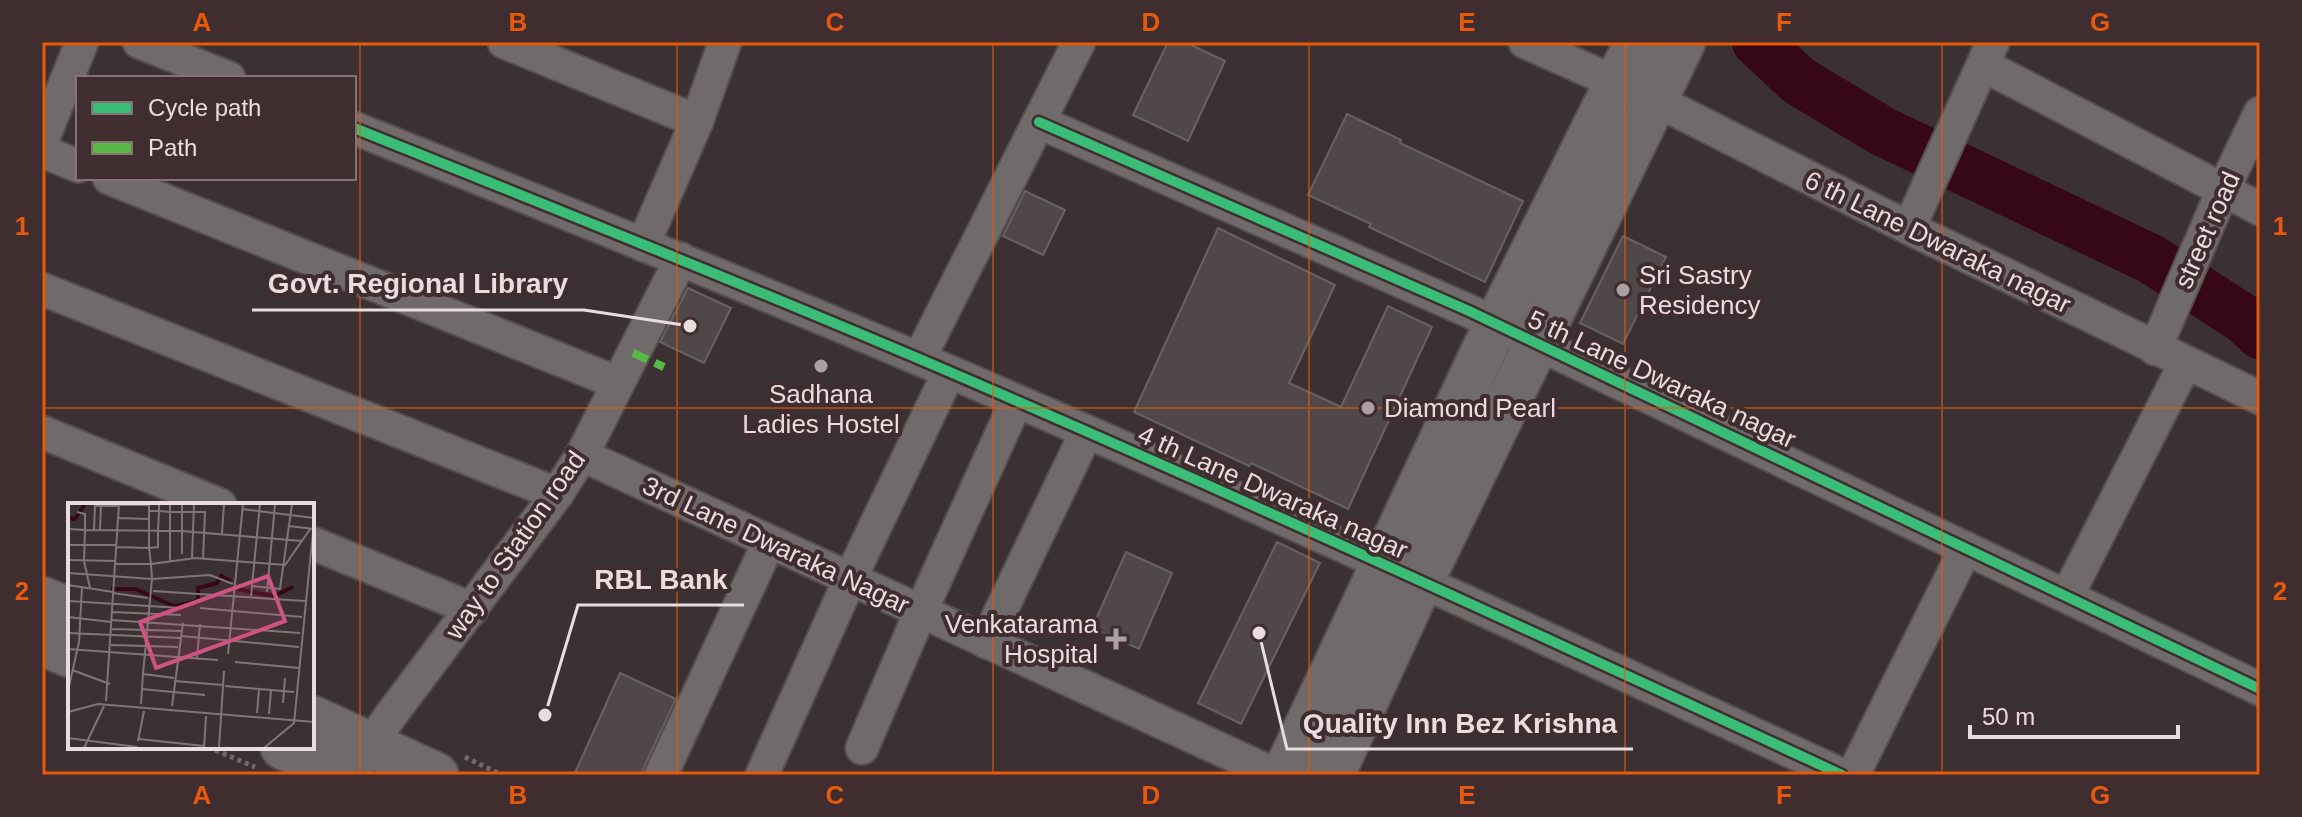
<svg xmlns="http://www.w3.org/2000/svg" width="2302" height="817" viewBox="0 0 2302 817" font-family="Helvetica,sans-serif">
  <style>
    .lines { fill: none; stroke-linecap: round; stroke-linejoin: round }
    .river { stroke: #360815; stroke-width: 50 }
    .building { fill: #504749; stroke: #6a6163; stroke-width: 2 }
    .minor-casing { stroke: #564d4e; stroke-width: 36 }
    .secondary-casing { stroke: #564d4e; stroke-width: 48 }
    .path { stroke: #71696a; stroke-width: 5; stroke-dasharray: 4 4; stroke-linecap: butt }
    .minor { stroke: #716a6b; stroke-width: 32 }
    .secondary { stroke: #716a6b; stroke-width: 44 }
    .quiet { stroke: #58b947; stroke-width: 8; stroke-dasharray: 16 8; stroke-linecap: butt }
    .cycleway-casing { stroke: #3f2d30; stroke-width: 15 }
    .cycleway { stroke: #3abd76; stroke-width: 10 }
    .grid { fill: none; stroke: #e8590c; stroke-width: 2; stroke-opacity: 0.55 }
    .poi-dot { fill: #aca1a2; stroke: #3f2d30; stroke-width: 3 }
    .labels { text-anchor: middle; stroke-width: 8; stroke-linejoin: round; paint-order: stroke }
    .street-label { font-size: 26px; fill: #e9ddde; stroke: #3f2d30 }
    .poi-label { font-size: 26px; fill: #e9ddde; stroke: #3f2d30; text-anchor: start }
    .inset-river { fill: none; stroke: #360815; stroke-width: 4 }
    .inset-road { fill: none; stroke: #817677; stroke-width: 2 }
    .view { fill: #ce5382; fill-opacity: 0.15; stroke: #ce5382; stroke-width: 4 }
    .inset-edge { fill: none; stroke: #e9ddde; stroke-width: 4 }
    .leader { fill: none; stroke: #e9ddde; stroke-width: 3 }
    .callout-dot { fill: #e9ddde; stroke: #3f2d30; stroke-width: 3 }
    .callout-label { font-size: 28px; text-anchor: middle; font-weight: bold; fill: #e9ddde; stroke: #3f2d30; stroke-width: 8; stroke-linejoin: round; paint-order: stroke }
    .neatline { fill: none; stroke: #e8590c; stroke-width: 3 }
    .grid-label { font-size: 26px; text-anchor: middle; font-weight: bold; fill: #e8590c }
  </style>
  <rect width="100%" height="100%" fill="#3b3133"/>
  <g class="lines">
    <!-- river -->
    <polyline class="river" points="1757,42 1799,81 1882,131 2151,259 2244,319 2260,334"/>
  </g>
  <!-- building -->
  <g class="building">
    <polygon points="1168,42 1185,42 1225,61 1188,141 1133,115"/>
    <polygon points="1347,114 1401,140 1400,143 1523,201 1485,282 1369,227 1371,224 1308,195"/>
    <polygon points="1025,191 1065,210 1043,255 1003,236"/>
    <polygon points="1218,228 1335,285 1289,383 1341,407 1388,306 1432,327 1348,509 1251,463 1249,466 1134,412"/>
    <polygon points="1623,236 1666,257 1623,344 1580,323"/>
    <polygon points="688,288 731,308 704,363 660,342"/>
    <polygon points="1277,542 1320,563 1241,724 1198,703"/>
    <polygon points="1126,552 1172,573 1139,649 1092,628"/>
    <polygon points="620,673 676,699 644,767 642,775 574,775"/>
  </g>
  <g class="lines">
    <defs>
      <g id="minor">
        <polyline points="139,42 229,78"/>
        <polyline points="504,42 697,121"/>
        <polyline points="1525,42 1655,100 1909,228 2260,398"/>
        <polyline points="1983,65 2260,209"/>
        <polyline points="1039,122 1469,311 2260,689"/>
        <path d="M 354,128 C 551,207 748,286 943,369 C 1245,499 1544,637 1842,775"/>
        <polyline points="42,141 82,42"/>
        <polyline points="42,151 78,166"/>
        <polyline points="109,178 618,383"/>
        <polyline points="1909,228 1993,42"/>
        <polyline points="643,245 697,121 725,42"/>
        <polyline points="42,289 557,494"/>
        <polyline points="2155,349 2223,190 2260,113"/>
        <polyline points="919,359 1079,42"/>
        <polyline points="42,432 220,505"/>
        <polyline points="582,455 1276,775"/>
        <polyline points="312,543 472,609"/>
        <polyline points="2067,596 2185,364"/>
        <polyline points="986,642 1086,433"/>
        <polyline points="862,748 921,611 1016,402"/>
        <polyline points="358,764 388,719 557,494 582,455 681,259"/>
        <polyline points="661,775 769,542"/>
        <polyline points="762,775 850,579 949,372"/>
        <polyline points="1853,775 1966,548"/>
      </g>
      <g id="secondary">
        <polyline points="42,599 70,611"/>
        <polyline points="42,643 70,655"/>
        <polyline points="312,718 436,775"/>
        <polyline points="283,747 347,775"/>
        <polyline points="1284,775 1485,348 1637,42"/>
        <polyline points="1332,775 1413,598 1683,42"/>
      </g>
    </defs>
    <!-- minor casing -->
    <use href="#minor" class="minor-casing"/>
    <!-- secondary casing -->
    <use href="#secondary" class="secondary-casing"/>
    <!-- path -->
    <g class="path">
      <polyline points="208,747 255,767"/>
      <polyline points="465,757 502,775"/>
    </g>
    <!-- minor -->
    <use href="#minor" class="minor"/>
    <!-- secondary -->
    <use href="#secondary" class="secondary"/>
    <!-- quiet -->
    <polyline class="quiet" points="633,353 664,367"/>
    <defs>
      <g id="cycleway">
        <polyline points="1039,122 1469,311 2260,689"/>
        <path d="M 354,128 C 551,207 748,286 943,369 C 1245,499 1544,637 1842,775"/>
      </g>
    </defs>
    <!-- cycleway casing -->
    <use href="#cycleway" class="cycleway-casing"/>
    <!-- cycleway -->
    <use href="#cycleway" class="cycleway"/>
  </g>
  <!-- grid -->
  <path class="grid" d="M 360,42 L 360,775M 677,42 L 677,775M 993,42 L 993,775M 1309,42 L 1309,775M 1625,42 L 1625,775M 1942,42 L 1942,775M 42,408 L 2260,408"/>
  <!-- markers -->
  <g class="poi-dot">
    <circle cx="1623" cy="290" r="8"/>
    <circle cx="821" cy="366" r="8"/>
    <circle cx="1368" cy="408" r="8"/>
    <path d="M1112 627h8v8h8v8h-8v8h-8v-8h-8v-8h8z"/>
  </g>
  <g class="labels">
    <!-- street labels -->
    <g class="street-label">
      <text transform="translate(2207 230) rotate(-66)" y="9">street road</text>
      <text transform="translate(1938 242) rotate(26)" y="9">6 th Lane Dwaraka nagar</text>
      <text transform="translate(1662 379) rotate(25)" y="9">5 th Lane Dwaraka nagar</text>
      <text transform="translate(1273 492) rotate(24)" y="9">4 th Lane Dwaraka nagar</text>
      <text transform="translate(515 545) rotate(-55)" y="9">way to Station road</text>
      <text transform="translate(776 545) rotate(25)" y="9">3rd Lane Dwaraka Nagar</text>
    </g>
    <!-- poi labels -->
    <g class="poi-label">
      <text x="1639" y="284">Sri Sastry<tspan x="1639" dy="30">Residency</tspan></text>
      <text x="821" y="403" text-anchor="middle">Sadhana<tspan x="821" dy="30">Ladies Hostel</tspan></text>
      <text x="1384" y="417">Diamond Pearl</text>
      <text x="1098" y="633" text-anchor="end">Venkatarama<tspan x="1098" dy="30">Hospital</tspan></text>
    </g>
  </g>
  <!-- overview -->
  <g transform="translate(68 503)">
    <rect width="246" height="246" fill="#3b3133"/>
    <path class="inset-river" d="M 0,15 L 7,16 L 17,1M 43,86 L 67,86 L 106,103 L 130,98 L 130,85 L 149,80 L 153,73 L 163,78M 169,86 L 206,93 L 225,84"/>
    <path class="inset-road" d="M 91,1 L 91,8 L 90,28 L 90,44 L 81,45 L 81,8 L 91,8 L 102,9 L 114,9 L 114,28 L 234,38M 114,1 L 114,9 L 137,9 L 135,56M 51,2 L 81,2 L 81,8M 174,6 L 246,15M 9,9 L 17,11 L 17,27 L 114,28 L 114,51M 50,15 L 81,16M 221,23 L 246,26M 0,26 L 17,27 L 16,58 L 22,85M 26,27 L 27,3 L 50,3M 32,27 L 33,2M 154,30 L 156,1M 0,42 L 49,42M 48,44 L 81,45 L 83,61 L 127,55 L 217,62 L 243,25M 124,55 L 126,1M 0,57 L 48,58M 102,58 L 102,1M 0,70 L 84,76 L 83,61 L 47,61M 0,82 L 45,89M 184,83 L 212,86 L 224,1M 85,88 L 237,98M 199,89 L 207,1M 45,90 L 80,95M 183,93 L 192,1M 0,98 L 113,105M 132,105 L 234,114M 43,109 L 113,112M 0,114 L 43,119M 43,117 L 232,130M 42,126 L 114,128M 0,130 L 113,135M 113,133 L 231,144M 43,142 L 110,144M 0,146 L 150,157M 160,151 L 175,1M 129,155 L 132,121M 167,159 L 231,165M 4,167 L 42,181M 75,171 L 84,76 L 142,72 L 165,81M 106,178 L 155,182M 157,183 L 226,189M 74,186 L 75,171 L 106,175M 0,188 L 11,139 L 14,84M 38,198 L 51,1M 215,200 L 217,175M 73,201 L 74,186 L 137,192M 104,203 L 115,120M 0,209 L 30,201 L 246,219M 189,210 L 191,186M 201,211 L 203,187M 0,235 L 69,244M 71,236 L 136,243M 70,238 L 76,208M 16,245 L 36,203M 136,245 L 138,213M 151,245 L 156,168M 196,245 L 226,220 L 246,18"/>
    <path class="view" d="M 200,73 L 217,118 L 88,165 L 72,119 Z"/>
    <rect width="246" height="246" class="inset-edge"/>
  </g>
  <!-- callouts -->
  <path class="leader" d="M690 326L584 310H252M545 715L578 605H744M1259 633L1287 749H1633"/>
  <g class="callout-dot">
    <circle cx="690" cy="326" r="8"/>
    <circle cx="545" cy="715" r="8"/>
    <circle cx="1259" cy="633" r="8"/>
  </g>
  <g class="callout-label">
    <text x="418" y="293">Govt. Regional Library</text>
    <text x="661" y="589">RBL Bank</text>
    <text x="1460" y="733">Quality Inn Bez Krishna</text>
  </g>
  <!-- border -->
  <rect width="2302" height="817" fill="none" stroke="#3f2d30" stroke-width="88"/>
  <!-- legend -->
  <rect x="76" y="76" width="280" height="104" fill="#3f2d30" stroke="#837376" stroke-width="2"/>
  <rect x="92" y="102" width="40" height="12" fill="#3abd76" stroke="#837376" stroke-width="2"/>
  <text x="148" y="116" font-size="24" fill="#e9ddde">Cycle path</text>
  <rect x="92" y="142" width="40" height="12" fill="#58b947" stroke="#837376" stroke-width="2"/>
  <text x="148" y="156" font-size="24" fill="#e9ddde">Path</text>
  <!-- scale -->
  <path d="M1970 725v12h208v-12" fill="none" stroke="#e9ddde" stroke-width="4"/>
  <text x="1982" y="725" font-size="24" fill="#e9ddde" stroke="#3f2d30" stroke-width="6" paint-order="stroke">50 m</text>
  <rect x="44" y="44" width="2214" height="729" class="neatline"/>
  <g class="grid-label">
    <text x="202" y="31">A</text>
    <text x="518" y="31">B</text>
    <text x="835" y="31">C</text>
    <text x="1151" y="31">D</text>
    <text x="1467" y="31">E</text>
    <text x="1784" y="31">F</text>
    <text x="2100" y="31">G</text>
    <text x="22" y="235">1</text>
    <text x="2280" y="235">1</text>
    <text x="22" y="600">2</text>
    <text x="2280" y="600">2</text>
    <text x="202" y="804">A</text>
    <text x="518" y="804">B</text>
    <text x="835" y="804">C</text>
    <text x="1151" y="804">D</text>
    <text x="1467" y="804">E</text>
    <text x="1784" y="804">F</text>
    <text x="2100" y="804">G</text>
  </g>
</svg>
